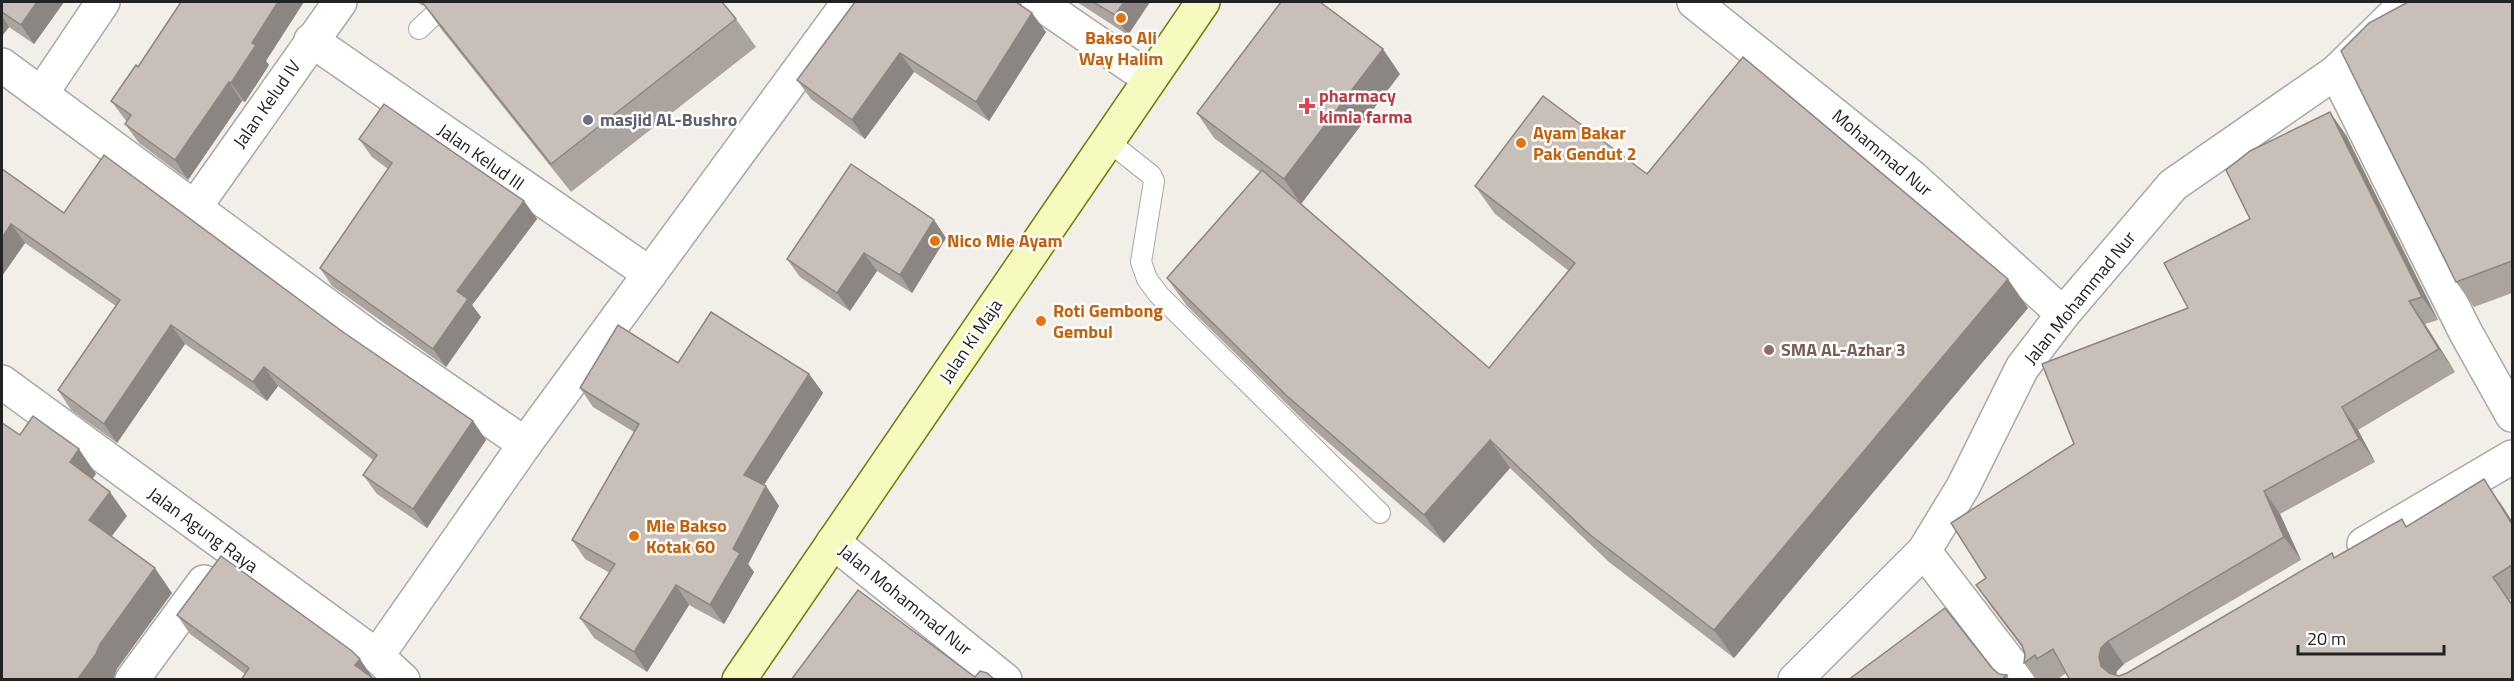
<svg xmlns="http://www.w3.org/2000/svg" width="2514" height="681" viewBox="0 0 2514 681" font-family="'Titillium Web',sans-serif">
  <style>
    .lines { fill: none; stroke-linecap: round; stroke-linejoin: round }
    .service-casing { stroke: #a9a9a9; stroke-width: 22 }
    .minor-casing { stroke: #a9a9a9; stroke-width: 36 }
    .secondary-casing { stroke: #707d05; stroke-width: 36 }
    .service { stroke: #fff; stroke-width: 20 }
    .minor { stroke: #fff; stroke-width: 33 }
    .secondary { stroke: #f7fabf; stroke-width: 33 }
    .wall { fill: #aba49e }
    .shaded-wall { fill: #8b8681 }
    .building { fill: #c7bfb8; stroke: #8b8681; stroke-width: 1.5 }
    .food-dot { fill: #e8710a; stroke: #fff; stroke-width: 2 }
    .health-dot { fill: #e0444e; stroke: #fff; stroke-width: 2 }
    .worship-dot { fill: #6b7280; stroke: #fff; stroke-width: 2 }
    .education-dot { fill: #8d6e63; stroke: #fff; stroke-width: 2 }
    .labels { text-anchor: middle; stroke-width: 5; stroke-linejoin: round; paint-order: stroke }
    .food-label { font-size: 18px; font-weight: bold; fill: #c56008; stroke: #fff; text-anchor: start }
    .health-label { font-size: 18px; font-weight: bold; fill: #be3a42; stroke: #fff; text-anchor: start }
    .street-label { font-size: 18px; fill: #222; stroke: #fff }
    .worship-label { font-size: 18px; font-weight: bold; fill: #5b616d; stroke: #fff; text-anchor: start }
    .education-label { font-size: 18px; font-weight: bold; fill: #785e54; stroke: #fff; text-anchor: start }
  </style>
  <rect width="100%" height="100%" fill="#f2efe9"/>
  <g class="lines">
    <defs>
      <g id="service">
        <polyline points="419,29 448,2"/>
        <polyline points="1108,141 1151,175 1154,181 1141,262 1147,279 1159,295 1380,513"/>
      </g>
      <g id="minor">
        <polyline points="1038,2 1150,79"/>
        <polyline points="1694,2 1912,177 2063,314"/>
        <polyline points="311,40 650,274"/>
        <polyline points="2,65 368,336 525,444"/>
        <polyline points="2336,72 2466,333 2512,415"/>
        <polyline points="41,94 103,2"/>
        <polyline points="195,207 340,2"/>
        <polyline points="2,382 377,656 403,680"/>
        <polyline points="833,542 1005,680"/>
        <polyline points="2364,544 2512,457"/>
        <polyline points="1924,551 2023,680"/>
        <polyline points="377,656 525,444 849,2"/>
        <polyline points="132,680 204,582"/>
        <polyline points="1795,680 1924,551 1963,487 2022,368 2063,314 2173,185 2336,72 2407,2"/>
      </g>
      <polyline id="secondary" points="739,680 1203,2"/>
    </defs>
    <!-- service casing -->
    <use href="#service" class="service-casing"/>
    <!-- minor casing -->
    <use href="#minor" class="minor-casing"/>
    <!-- secondary casing -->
    <use href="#secondary" class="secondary-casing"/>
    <!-- service -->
    <use href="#service" class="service"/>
    <!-- minor -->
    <use href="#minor" class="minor"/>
    <!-- secondary -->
    <use href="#secondary" class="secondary"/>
  </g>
  <!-- wall -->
  <g class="wall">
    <polygon points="2,2 64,2 34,44 9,27 2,36"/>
    <polygon points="417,2 722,2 736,19 756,47 571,192 441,29 424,4 423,6"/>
    <polygon points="1077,2 1150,2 1128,35"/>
    <polygon points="2512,2 2512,293 2474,307 2456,282"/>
    <polygon points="1032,13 1046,32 989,121 914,72 865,139 811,99 797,80"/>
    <polygon points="266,61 269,65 245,102 242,101 188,180 139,143 125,124 127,122 111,101 138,67"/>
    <polygon points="1400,74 1301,204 1291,196 1489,368 1569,271 1495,214 1475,186 1647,174 2028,308 1734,658 1609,562 1510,468 1444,543 1307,424 1187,306 1167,278 1260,172 1214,138 1197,113"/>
    <polygon points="2346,135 2438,320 2425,324 2455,372 2358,430 2375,462 2280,514 2301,560 2124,664 2117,671 2116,675 2119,676 2127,673 2335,557 2407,527 2500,502 2512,521 2512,598 2509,600 2512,604 2512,680 2070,680 2066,673 2057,680 2052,680 2051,678 2049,680 2036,680 2024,663 2025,654 2024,650 1992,608 1976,585 1986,578 2074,444 2188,308 2250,219"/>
    <polygon points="359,139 524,201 537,219 472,305 481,317 446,367 332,286 320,268 388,169 372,157"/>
    <polygon points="2,169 64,213 343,332 473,421 486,440 427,528 377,494 363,475 373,460 278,386 267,401 185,344 117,443 71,410 58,390 116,306 25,243 2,276"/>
    <polygon points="934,220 946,238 912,293 877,271 850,311 800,277 787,259"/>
    <polygon points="678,363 809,374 823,393 764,485 766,486 779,506 748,564 754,572 724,624 689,605 647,672 594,638 580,618 610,573 585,559 572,540 634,432 593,407 580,388"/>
    <polygon points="177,615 352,651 245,674 190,634"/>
    <polygon points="1992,668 1999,674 2007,675 2010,680 1848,680"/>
  </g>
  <!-- shaded-wall -->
  <g class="shaded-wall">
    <polygon points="37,2 64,2 34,44 21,25"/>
    <polygon points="278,2 304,2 266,61 269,65 245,102 231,83 252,43"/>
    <polygon points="1124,2 1150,2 1128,35 1115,15"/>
    <polygon points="1032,13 1046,32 989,121 976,102"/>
    <polygon points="2,16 9,27 2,36"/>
    <polygon points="1383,49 1400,74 1301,204 1284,179"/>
    <polygon points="900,53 914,72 865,139 852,120"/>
    <polygon points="229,82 242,101 188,180 175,160"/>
    <polygon points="2330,112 2346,135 2438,320 2422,297"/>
    <polygon points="524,201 537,219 472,305 481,317 446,367 433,349 457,291"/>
    <polygon points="934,220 946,238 912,293 900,275"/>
    <polygon points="11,224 25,243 2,276 2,238"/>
    <polygon points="864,253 877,271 850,311 837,293"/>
    <polygon points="2008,279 2028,308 1734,658 1714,630"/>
    <polygon points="2409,301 2425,324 2455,372 2439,349"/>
    <polygon points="171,325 185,344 117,443 104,424"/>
    <polygon points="264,367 278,386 267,401 253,382"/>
    <polygon points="809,374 823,393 758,494 744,475"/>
    <polygon points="2342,407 2358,430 2375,462 2359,439"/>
    <polygon points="473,421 486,440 427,528 413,509"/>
    <polygon points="1490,440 1510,468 1444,543 1424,515"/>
    <polygon points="79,449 96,474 87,487 70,462"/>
    <polygon points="2484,479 2512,521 2512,524"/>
    <polygon points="766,486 779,506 748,564 754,572 724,624 710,605 733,549"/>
    <polygon points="2264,491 2280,514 2301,560 2284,537"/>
    <polygon points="110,492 127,516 106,544 89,520"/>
    <polygon points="155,568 172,593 117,669 113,680 77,680 100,644"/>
    <polygon points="676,585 689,605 647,672 634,652"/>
    <polygon points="2108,641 2124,664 2117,671 2115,680 2101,666 2099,657 2101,648"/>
    <polygon points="360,659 373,678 355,665"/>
  </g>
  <!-- building -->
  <g class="building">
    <polygon points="2,2 37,2 21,25 2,12"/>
    <polygon points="181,2 278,2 252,43 256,45 231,83 229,82 175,160 125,124 131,115 111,101 136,65 138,67"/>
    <polygon points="422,2 722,2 736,19 551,164"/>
    <polygon points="855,2 1016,2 1032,13 976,102 900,53 852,120 797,80"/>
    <polygon points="1093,2 1124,2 1115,15"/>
    <polygon points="1281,2 1320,2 1383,49 1284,179 1197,113"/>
    <polygon points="2408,2 2512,2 2512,261 2456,282 2341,51 2369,23"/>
    <polygon points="1743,57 2008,279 1714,630 1589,534 1490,440 1424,515 1287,396 1167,278 1262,170 1489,368 1575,263 1475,186 1543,96 1647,174"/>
    <polygon points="384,104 524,201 457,291 468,299 433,349 320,268 392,163 359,139"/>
    <polygon points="2330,112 2422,297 2409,301 2439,349 2342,407 2359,439 2264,491 2284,537 2108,641 2101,648 2099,657 2101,666 2109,673 2119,676 2127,673 2332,553 2334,558 2402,519 2406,527 2484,479 2512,524 2512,565 2493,577 2512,605 2512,680 2070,680 2053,649 2037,659 2035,655 2024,663 2025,654 2022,645 1976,585 1986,578 1951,523 2074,444 2042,364 2188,308 2164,263 2250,219 2226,170 2250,151"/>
    <polygon points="104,155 343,332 473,421 413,509 363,475 377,455 264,367 253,382 171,325 104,424 58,390 120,300 11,224 2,238 2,169 64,213"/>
    <polygon points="851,164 934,220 900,275 864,253 837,293 787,259"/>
    <polygon points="711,312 809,374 744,475 766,486 733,549 740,553 710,605 676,585 634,652 580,618 615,564 572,540 639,424 580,388 618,325 678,363"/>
    <polygon points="33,416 79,449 70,462 110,492 89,520 155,568 100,644 96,654 77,680 2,680 2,423 20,435"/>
    <polygon points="221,556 352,651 360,659 355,665 375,680 241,680 249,668 177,615"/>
    <polygon points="858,590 975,677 980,671 987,673 995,680 791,680"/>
    <polygon points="1945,608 1992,668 1999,674 2007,675 2001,680 1848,680"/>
  </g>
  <!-- markers -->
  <g class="food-dot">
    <circle cx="1121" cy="18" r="6"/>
    <circle cx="1521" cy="143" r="6"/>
    <circle cx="935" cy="241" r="6"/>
    <circle cx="1041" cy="321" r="6"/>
    <circle cx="634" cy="536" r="6"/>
  </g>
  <path class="health-dot" d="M1304 97h6v6h6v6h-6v6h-6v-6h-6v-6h6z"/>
  <circle class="worship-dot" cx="588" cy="120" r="6"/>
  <circle class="education-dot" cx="1769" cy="350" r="6"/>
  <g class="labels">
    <!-- food labels -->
    <g class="food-label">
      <text x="1121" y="44" text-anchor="middle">Bakso Ali<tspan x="1121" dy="21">Way Halim</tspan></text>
      <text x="1533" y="139">Ayam Bakar<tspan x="1533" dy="21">Pak Gendut 2</tspan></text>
      <text x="947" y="247">Nico Mie Ayam</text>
      <text x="1053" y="317">Roti Gembong<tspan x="1053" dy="21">Gembul</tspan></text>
      <text x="646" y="532">Mie Bakso<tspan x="646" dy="21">Kotak 60</tspan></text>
    </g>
    <!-- health labels -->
    <g class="health-label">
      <text x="1319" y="102">pharmacy<tspan x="1319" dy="21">kimia farma</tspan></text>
    </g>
    <!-- street labels -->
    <g class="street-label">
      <text transform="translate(267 104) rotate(-55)" y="6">Jalan Kelud IV</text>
      <text transform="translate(1882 153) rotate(40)" y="6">Mohammad Nur</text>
      <text transform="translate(481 157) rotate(35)" y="6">Jalan Kelud III</text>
      <text transform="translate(2080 298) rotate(-51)" y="6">Jalan Mohammad Nur</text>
      <text transform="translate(971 341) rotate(-56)" y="6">Jalan Ki Maja</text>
      <text transform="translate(203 530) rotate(36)" y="6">Jalan Agung Raya</text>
      <text transform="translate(905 600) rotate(39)" y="6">Jalan Mohammad Nur</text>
    </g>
    <!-- worship labels -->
    <g class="worship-label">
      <text x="600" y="126">masjid AL-Bushro</text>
    </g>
    <!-- education labels -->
    <g class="education-label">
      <text x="1781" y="356">SMA AL-Azhar 3</text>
    </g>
  </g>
  <!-- border -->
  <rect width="2514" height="681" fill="none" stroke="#222222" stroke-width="6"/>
  <!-- scale -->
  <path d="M2298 645v9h146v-9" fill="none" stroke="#222222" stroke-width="3"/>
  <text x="2307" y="645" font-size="18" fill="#222222" stroke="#ffffff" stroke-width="4.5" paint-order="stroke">20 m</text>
</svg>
